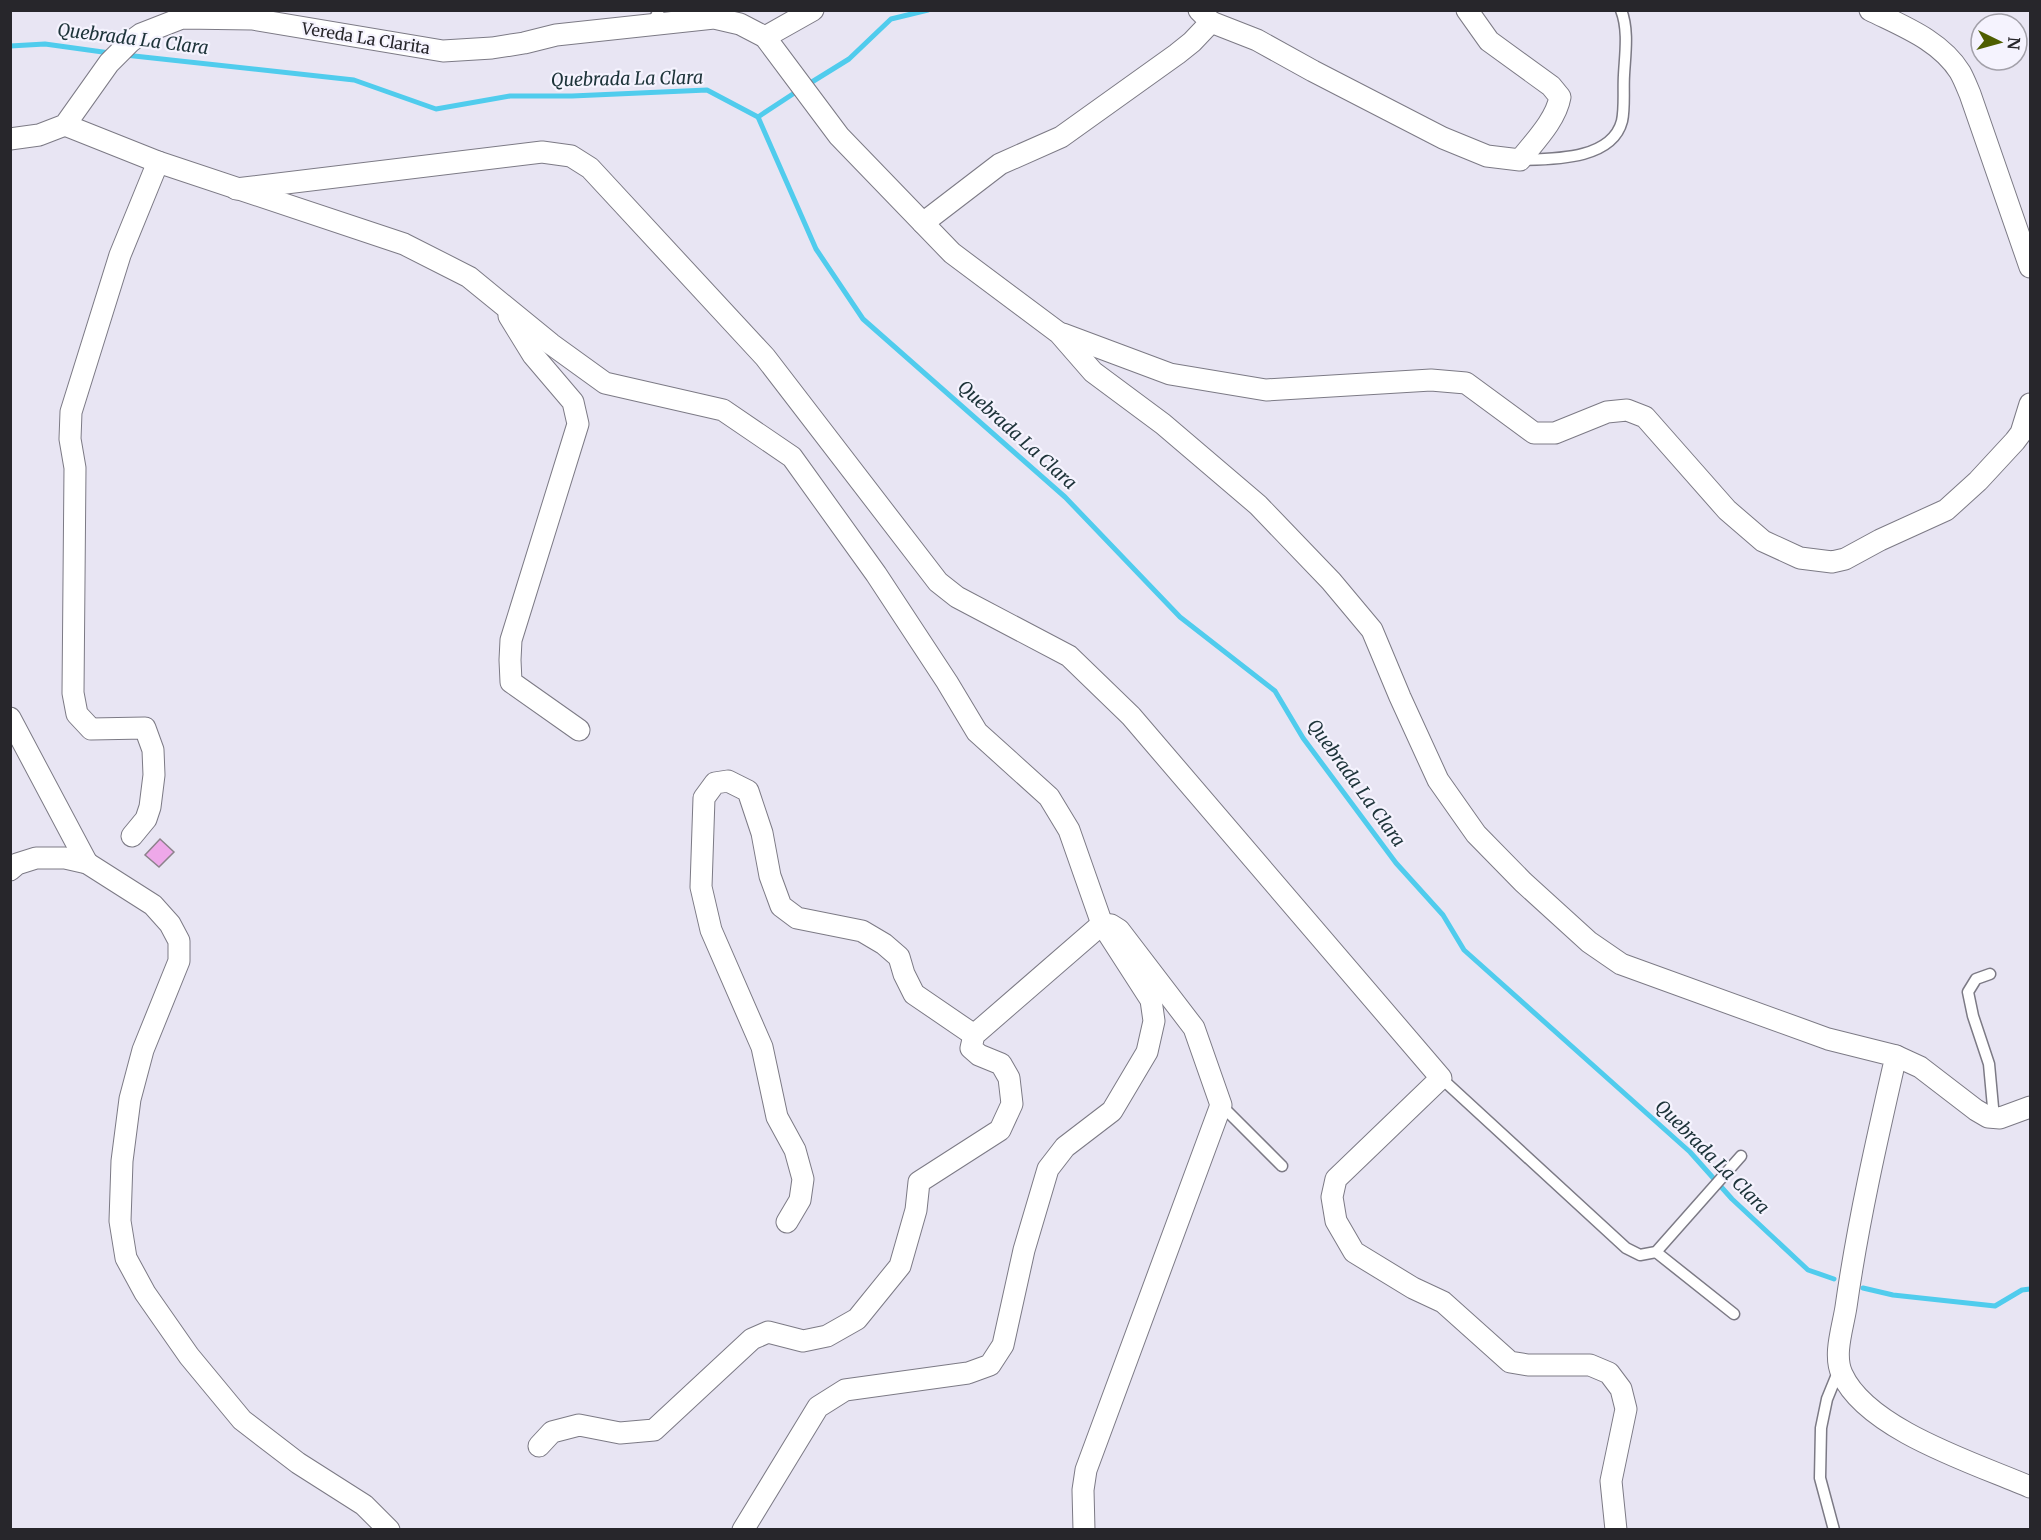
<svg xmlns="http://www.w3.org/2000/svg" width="2041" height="1540" viewBox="0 0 2041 1540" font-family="Merriweather,serif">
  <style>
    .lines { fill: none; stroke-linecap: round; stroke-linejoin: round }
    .stream { stroke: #50cced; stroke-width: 5 }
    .building { fill: #eea8e9; stroke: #8c828b; stroke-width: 1.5 }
    .lane-casing { stroke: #7c7a85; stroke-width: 13 }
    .street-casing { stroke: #7c7a85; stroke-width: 23 }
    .lane { stroke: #fff; stroke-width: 10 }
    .street { stroke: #fff; stroke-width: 21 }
    .labels { text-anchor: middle; stroke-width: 4.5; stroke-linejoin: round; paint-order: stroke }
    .street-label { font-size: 16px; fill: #27262b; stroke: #f5f3fe }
    .water-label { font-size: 18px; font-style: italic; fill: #1d3339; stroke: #f5f3fe }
  </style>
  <rect width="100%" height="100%" fill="#e8e5f3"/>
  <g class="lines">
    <!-- stream -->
    <g class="stream">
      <polyline points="10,46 45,44 110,53"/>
      <polyline points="125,55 354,80 436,109 510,96 572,96 707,90 758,117 816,249 863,319 1065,497 1180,617 1275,691 1303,738 1396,863 1443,915 1464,950 1690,1152 1732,1199 1808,1270 1834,1279"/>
      <polyline points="807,85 849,59 891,19 928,10"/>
      <polyline points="758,117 799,90"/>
      <polyline points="1863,1288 1893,1295 1995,1306 2022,1290 2030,1289"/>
    </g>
  </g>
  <!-- building -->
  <polygon class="building" points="160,839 174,852 159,867 145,855"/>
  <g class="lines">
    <defs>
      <g id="lane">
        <polyline points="652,24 659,10"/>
        <path d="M 1521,160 C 1553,159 1612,160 1622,121 C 1625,107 1623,90 1624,75 C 1625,55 1629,30 1621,10"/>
        <polyline points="1990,974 1976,979 1968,992 1973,1016 1989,1064 1994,1118"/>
        <polyline points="1441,1078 1626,1248 1640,1255 1656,1252 1741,1156"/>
        <polyline points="1221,1105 1282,1166"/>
        <polyline points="1656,1252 1734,1314"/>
        <polyline points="1834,1530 1820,1478 1821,1428 1827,1399 1836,1377 1842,1374"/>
      </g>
      <g id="street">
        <path d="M 1870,10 C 1902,26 1940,40 1960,72 C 1964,79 1967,87 1970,94 L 2030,267"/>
        <path d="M 1211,22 L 1257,40 L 1313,71 L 1443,138 L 1487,156 L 1520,160 C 1534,142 1556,120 1560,97 L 1551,86 L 1489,41 L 1467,10"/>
        <polyline points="765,37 813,10"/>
        <polyline points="65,125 158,162 404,244 469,277 551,344 605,383 723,410 792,457 876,574 947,682 977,732 1049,797 1069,830 1102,924 1151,1000 1154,1021 1147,1052 1112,1111 1065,1147 1048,1169 1024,1250 1003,1345 990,1365 968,1373 845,1390 818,1407 743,1530"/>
        <path d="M 10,139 L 39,135 L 65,125 L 109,63 L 130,42 L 141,34 L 182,18 L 252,19 L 443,51 L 492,48 L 524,43 L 556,35 L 714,18 L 740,24 L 765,37 L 839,136 L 952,253 L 1059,333 L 1093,372 L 1163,424 L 1258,505 L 1331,581 L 1372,630 L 1400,697 L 1438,780 L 1476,834 L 1523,882 L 1589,942 L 1621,964 L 1828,1039 L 1896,1056 C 1877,1139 1858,1222 1846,1307 C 1843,1327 1833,1355 1842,1374 C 1867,1430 1977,1464 2030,1487"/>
        <polyline points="236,189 542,152 571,156 590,168 765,357 938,582 957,597 1069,656 1131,716 1441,1078 1336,1179 1332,1197 1336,1221 1354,1252 1413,1288 1443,1302 1510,1362 1528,1365 1590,1365 1609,1373 1621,1389 1626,1409 1611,1481 1616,1530"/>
        <polyline points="923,223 1000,164 1061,137 1177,54 1192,42 1211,22 1199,10"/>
        <polyline points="509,316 533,355 573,402 578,424 511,640 510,660 511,682 579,730"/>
        <polyline points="1063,334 1170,374 1266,390 1431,380 1466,383 1534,433 1555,433 1607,412 1627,410 1645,417 1727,510 1763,541 1800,558 1832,562 1845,559 1880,540 1946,510 1978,481 2015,441 2021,433 2030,404"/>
        <polyline points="10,718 87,863"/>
        <polyline points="132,836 146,819 150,807 154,775 153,750 145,728 91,729 77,714 73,693 75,468 70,439 71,412 120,255 158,162"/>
        <polyline points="10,870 17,864 36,858 65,858 87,863 153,905 170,924 179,941 179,961 143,1050 130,1099 122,1161 120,1221 126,1258 145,1293 189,1356 242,1420 298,1463 364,1505 389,1530"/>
        <polyline points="1896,1056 1920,1067 1976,1110 1988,1117 2000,1118 2030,1107"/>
        <polyline points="787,1222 800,1200 803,1179 795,1150 777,1117 762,1047 711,930 701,887 704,798 715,783 728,781 748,791 762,833 770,876 781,906 797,918 862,931 884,944 899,957 904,974 914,994 974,1035"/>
        <polyline points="539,1446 552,1432 579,1425 620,1433 654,1430 752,1339 768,1332 803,1341 827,1336 857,1319 900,1266 916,1210 919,1182 1000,1130 1012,1104 1009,1078 1001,1064 979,1055 971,1048 974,1035 1102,924 1111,925 1119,930 1194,1028 1221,1105 1086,1470 1083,1490 1084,1530"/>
      </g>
    </defs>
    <!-- lane casing -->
    <use href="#lane" class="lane-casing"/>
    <!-- street casing -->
    <use href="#street" class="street-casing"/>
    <!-- lane -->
    <use href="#lane" class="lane"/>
    <!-- street -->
    <use href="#street" class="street"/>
  </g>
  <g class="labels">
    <!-- street labels -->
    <g class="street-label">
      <text transform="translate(366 38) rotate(9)" y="6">Vereda La Clarita</text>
    </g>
    <!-- water labels -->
    <g class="water-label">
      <text transform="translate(133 39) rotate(7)" y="6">Quebrada La Clara</text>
      <text transform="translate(627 79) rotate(-1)" y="6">Quebrada La Clara</text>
      <text transform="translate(1017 435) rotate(42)" y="6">Quebrada La Clara</text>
      <text transform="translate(1356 783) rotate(54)" y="6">Quebrada La Clara</text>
      <text transform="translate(1712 1157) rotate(45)" y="6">Quebrada La Clara</text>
    </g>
  </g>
  <!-- border -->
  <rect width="2041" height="1540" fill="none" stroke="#27262b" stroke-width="24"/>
  <!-- north arrow -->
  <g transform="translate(1999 42) rotate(95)"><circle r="28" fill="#f5f3fe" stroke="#a3a1aa" stroke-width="1.5"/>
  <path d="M0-4.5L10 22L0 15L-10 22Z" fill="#4e5e00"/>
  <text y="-9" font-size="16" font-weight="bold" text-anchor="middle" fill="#27262b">N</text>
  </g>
</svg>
